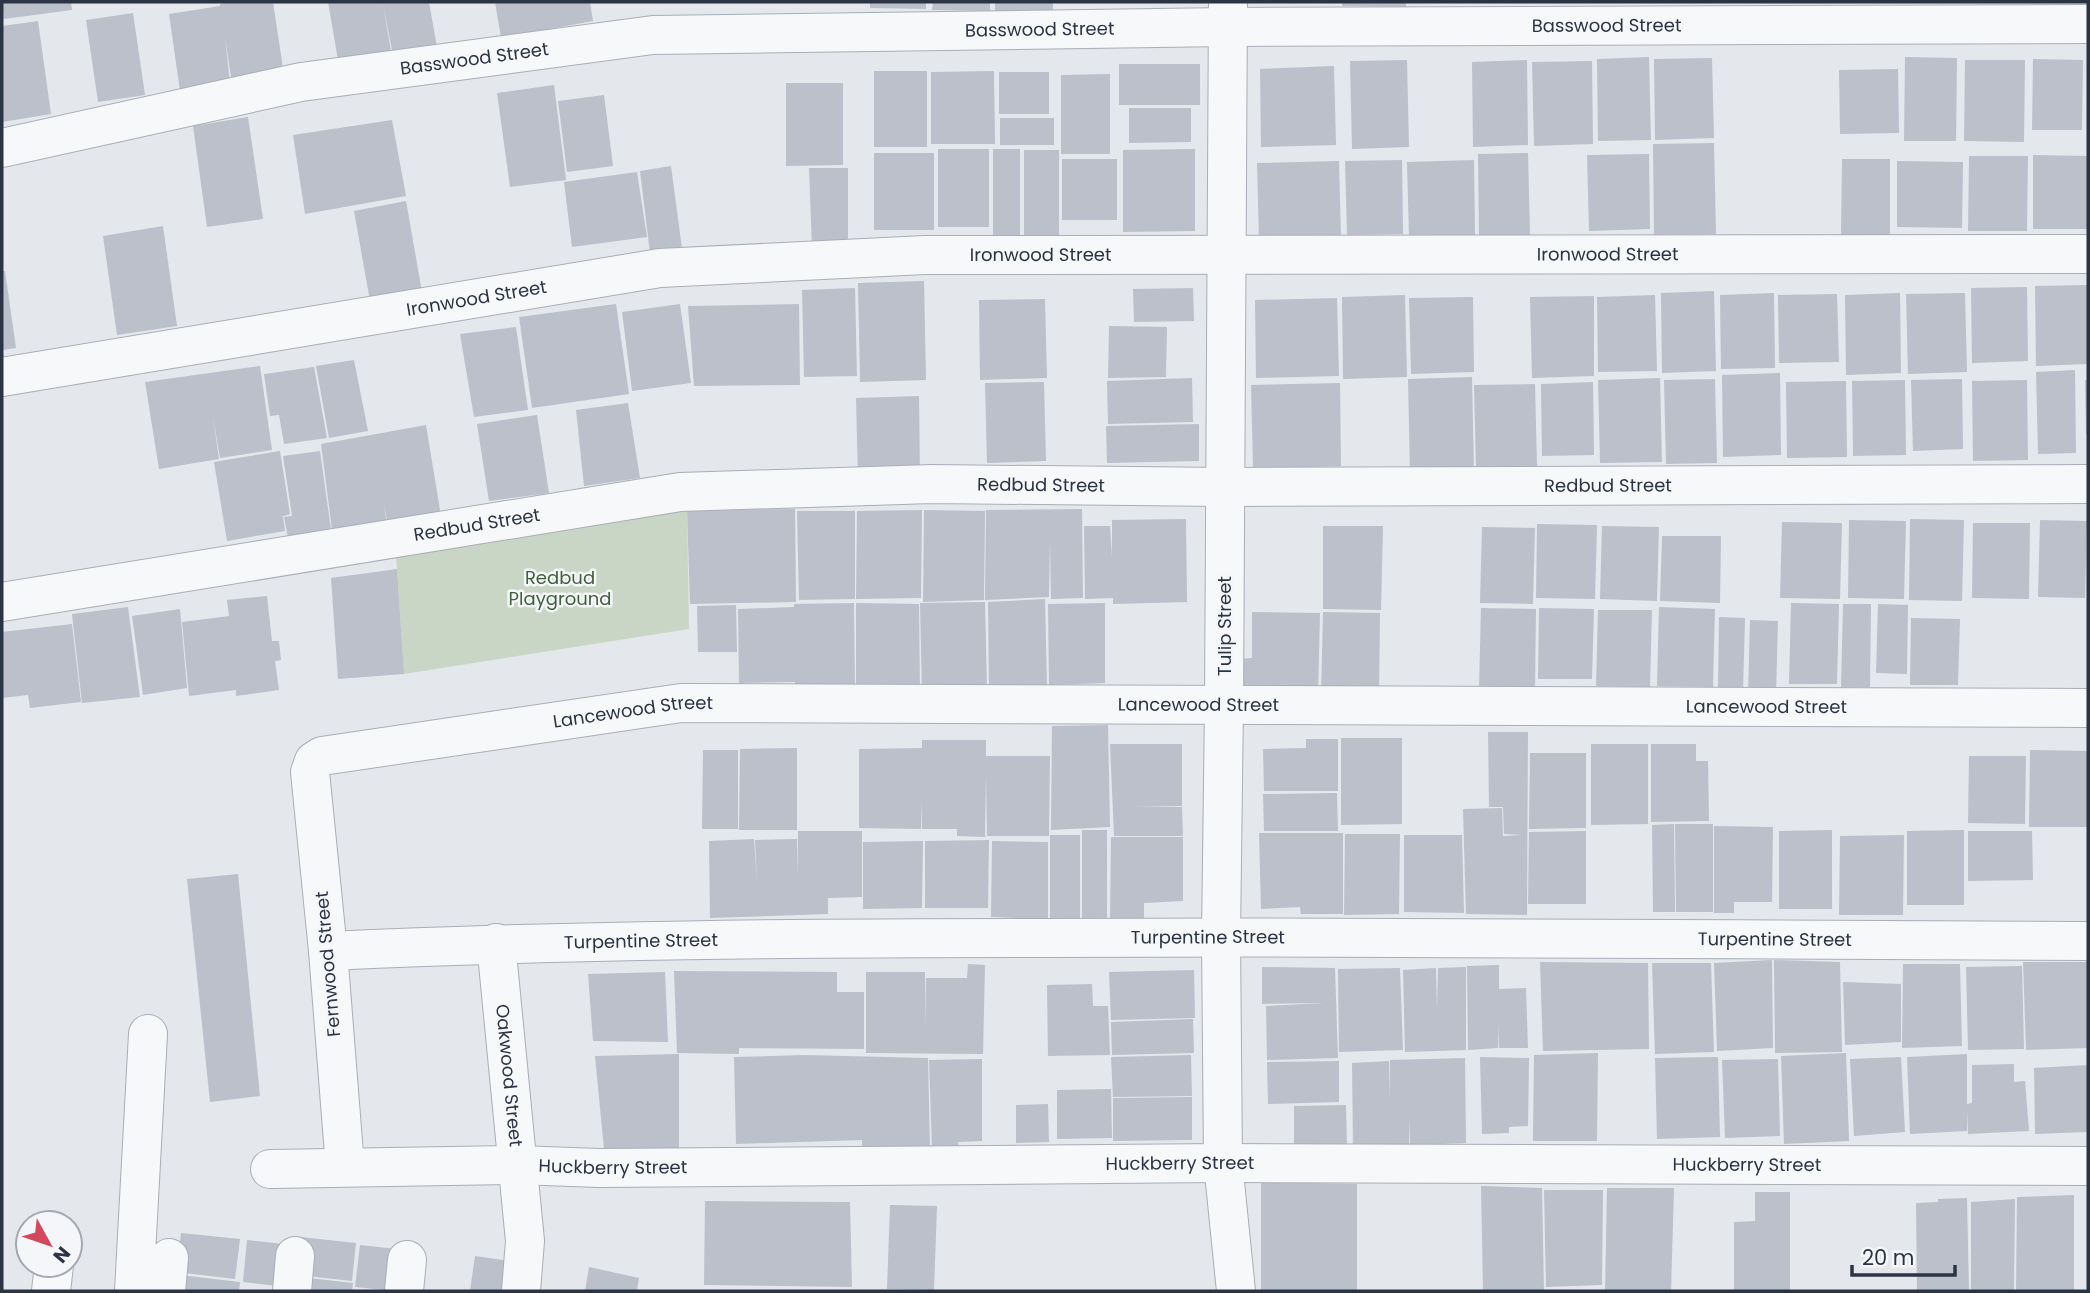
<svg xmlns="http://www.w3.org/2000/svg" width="2090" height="1293" viewBox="0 0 2090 1293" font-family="Poppins,sans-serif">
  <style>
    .green { fill: #c9d6c5 }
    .building { fill: #bbc0ca }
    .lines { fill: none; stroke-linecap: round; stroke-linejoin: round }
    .minor-casing { stroke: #a9aeb7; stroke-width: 40 }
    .minor { stroke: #f7f8fa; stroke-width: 38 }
    .labels { text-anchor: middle; stroke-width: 5; stroke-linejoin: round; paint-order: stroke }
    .street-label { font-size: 18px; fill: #2b3445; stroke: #f4f6f9 }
    .park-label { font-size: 18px; fill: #3f6138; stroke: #f4f6f9 }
  </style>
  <rect width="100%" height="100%" fill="#e4e7ec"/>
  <!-- green -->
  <polygon class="green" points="687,510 689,629 404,674 396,555"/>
  <!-- building -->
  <g class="building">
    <polygon points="2,2 71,2 72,10 4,19"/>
    <polygon points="233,2 273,2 284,75 232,83 225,38 230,83 180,91 169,14 220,6 220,4"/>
    <polygon points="328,2 429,2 437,47 393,55 383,4 392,57 339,66"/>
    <polygon points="495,2 590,2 593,21 501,38"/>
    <polygon points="870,2 926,2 926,9 870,8"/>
    <polygon points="933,2 990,2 990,11 932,10"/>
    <polygon points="995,2 1053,2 1053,13 995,12"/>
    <polygon points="1342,2 1406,2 1406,7 1342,6"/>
    <polygon points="133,13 145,95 98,102 86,20"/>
    <polygon points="38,21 51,114 2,122 2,26"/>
    <polygon points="1649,57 1651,140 1598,141 1597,59"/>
    <polygon points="1905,57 1957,58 1956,141 1904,141"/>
    <polygon points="1712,58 1714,138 1655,140 1654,59"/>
    <polygon points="2033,59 2083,60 2082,130 2032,130"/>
    <polygon points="1407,60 1409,147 1352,149 1350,61"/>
    <polygon points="1527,60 1528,145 1473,147 1472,62"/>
    <polygon points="1965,60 2025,60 2024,142 1964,141"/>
    <polygon points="1592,61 1593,144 1534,146 1532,62"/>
    <rect x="1119" y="64" width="81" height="41"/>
    <polygon points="1334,66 1336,145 1261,147 1260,69"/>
    <polygon points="1898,69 1899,133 1840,134 1839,70"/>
    <rect x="874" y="71" width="53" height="76"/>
    <polygon points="994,71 995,144 931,144 931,72"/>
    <rect x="999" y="72" width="50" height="42"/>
    <polygon points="1110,74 1110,154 1061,154 1061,75"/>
    <polygon points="786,83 843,83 843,165 786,166"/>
    <polygon points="554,85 566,180 510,187 497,93"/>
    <polygon points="604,95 613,166 567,172 558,101"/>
    <polygon points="1129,108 1191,108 1191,142 1129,143"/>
    <polygon points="248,117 263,219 207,227 193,126"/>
    <rect x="1000" y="118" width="54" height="27"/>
    <polygon points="392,120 406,196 305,214 293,135"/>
    <polygon points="1714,143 1716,234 1654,235 1653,144"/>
    <rect x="938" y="149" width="51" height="78"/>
    <rect x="993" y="149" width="27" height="90"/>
    <polygon points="1195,149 1195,231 1123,232 1123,150"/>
    <rect x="1024" y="150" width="35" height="91"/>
    <rect x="874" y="153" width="60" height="77"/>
    <polygon points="1528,153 1530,235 1479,237 1478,154"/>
    <polygon points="1649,154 1650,229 1589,231 1587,155"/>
    <polygon points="2033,155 2088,156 2088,229 2033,229"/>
    <polygon points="1969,156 2028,156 2027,231 1968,231"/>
    <rect x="1062" y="159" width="55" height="61"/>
    <polygon points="1842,159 1890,159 1890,238 1841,237"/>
    <polygon points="1402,160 1403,234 1347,235 1345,161"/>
    <polygon points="1474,160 1475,235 1409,237 1407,162"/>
    <polygon points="1339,161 1341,238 1259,240 1257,163"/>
    <polygon points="1897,161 1963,162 1962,228 1897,227"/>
    <polygon points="671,166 682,249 650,253 640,171"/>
    <polygon points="809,168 848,168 848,247 812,248"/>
    <polygon points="637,172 647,237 572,247 564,182"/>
    <polygon points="406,201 422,292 370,301 354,211"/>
    <polygon points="163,226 177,326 117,335 103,236"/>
    <polygon points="2,271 5,271 16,348 2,350"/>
    <polygon points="924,281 926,380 860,382 858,283"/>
    <polygon points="2088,285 2088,364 2036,366 2035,286"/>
    <polygon points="2027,287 2028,361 1972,363 1971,288"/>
    <polygon points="855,288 857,376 804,377 802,290"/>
    <polygon points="1193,288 1194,321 1134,322 1133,289"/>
    <polygon points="1714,291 1716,371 1662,373 1661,293"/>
    <polygon points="1774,293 1775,368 1721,369 1720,295"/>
    <polygon points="1900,293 1901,373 1846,375 1845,295"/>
    <polygon points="1965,293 1967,372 1908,374 1906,294"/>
    <polygon points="1837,294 1839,362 1779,363 1778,295"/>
    <polygon points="1405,295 1407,377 1343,379 1342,297"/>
    <polygon points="1655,295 1657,371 1598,372 1597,297"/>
    <polygon points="1594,296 1594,376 1532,378 1530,297"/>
    <polygon points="1473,297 1474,372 1411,374 1409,298"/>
    <polygon points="1337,298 1339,376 1256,378 1255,300"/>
    <polygon points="1045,299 1047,378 980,380 979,300"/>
    <polygon points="616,304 629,394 532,408 519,317"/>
    <polygon points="680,304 691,383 632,391 622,312"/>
    <polygon points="799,304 800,385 694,386 688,306"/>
    <polygon points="1109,326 1167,327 1166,377 1108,378"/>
    <polygon points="516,327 528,410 474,417 460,334"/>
    <polygon points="354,360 368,431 329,438 316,366"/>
    <polygon points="260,366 272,450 220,458 213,417 219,459 159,469 145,382"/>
    <polygon points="314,367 327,438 284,444 279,415 270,416 264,374"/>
    <polygon points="2075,370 2076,453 2038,454 2036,372"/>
    <polygon points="1780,373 1781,455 1723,457 1722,375"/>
    <polygon points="1472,377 1474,473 1410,475 1408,379"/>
    <polygon points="1192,378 1193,422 1108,424 1107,381"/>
    <polygon points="1660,378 1662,462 1600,463 1598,380"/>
    <polygon points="1715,379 1717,463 1666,464 1664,380"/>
    <polygon points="1962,379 1963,449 1913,451 1911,380"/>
    <polygon points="1905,380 1906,455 1853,456 1852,381"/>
    <polygon points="2027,380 2028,460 1973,461 1972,381"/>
    <polygon points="2085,380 2088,380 2088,434 2086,434"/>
    <polygon points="1846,381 1847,457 1787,458 1786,382"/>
    <polygon points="1044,382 1046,461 987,463 985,383"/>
    <polygon points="1593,382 1594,455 1542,456 1541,384"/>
    <polygon points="1340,383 1341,466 1253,469 1251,385"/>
    <polygon points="1535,384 1537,466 1476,467 1474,385"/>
    <polygon points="919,396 920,477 858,478 856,398"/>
    <polygon points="628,403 640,478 584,486 576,410"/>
    <polygon points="537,415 549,493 489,501 477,424"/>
    <polygon points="1199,424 1199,461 1107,463 1106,426"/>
    <polygon points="426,425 442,522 389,531 384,504 388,532 333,538 321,444"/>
    <polygon points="280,451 290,514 281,517 283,517 285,531 227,541 214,462"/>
    <polygon points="320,451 332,537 289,543 284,517 292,516 283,456"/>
    <polygon points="795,509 796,602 690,604 687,510"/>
    <polygon points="1082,509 1083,598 1051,599 1050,540 1049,597 985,600 986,510"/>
    <polygon points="922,510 921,598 856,599 857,511"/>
    <polygon points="924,510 985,511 984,600 923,602"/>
    <polygon points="797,511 855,511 855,599 799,600"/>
    <polygon points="1186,519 1187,602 1113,604 1113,598 1085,599 1084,526 1110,526 1112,557 1112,520"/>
    <polygon points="1910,519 1964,520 1962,601 1909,600"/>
    <polygon points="1849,520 1906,521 1904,599 1848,598"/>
    <polygon points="2040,520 2087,521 2085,598 2038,597"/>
    <polygon points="1782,522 1842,523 1840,599 1780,598"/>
    <polygon points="1973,523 2030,523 2029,599 1972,598"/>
    <polygon points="1537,524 1597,525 1595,599 1536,598"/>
    <polygon points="1323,526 1383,526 1381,610 1323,609"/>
    <polygon points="1602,526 1659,527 1657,601 1600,599"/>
    <polygon points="1482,527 1535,528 1533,604 1480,603"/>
    <polygon points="1662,536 1721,536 1720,603 1660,601"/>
    <polygon points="397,569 404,674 338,679 331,578"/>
    <polygon points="267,596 272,641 279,641 281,660 275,661 279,690 236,696 236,690 189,696 182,622 229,616 227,600"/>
    <polygon points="1045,599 1047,687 989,687 988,602"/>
    <polygon points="985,602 987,691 922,693 920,603"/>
    <polygon points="854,603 855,690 796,692 795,682 739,683 738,609 794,607 794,604"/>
    <polygon points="856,603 919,604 920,692 856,690"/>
    <polygon points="1105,603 1105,683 1049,685 1048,604"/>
    <polygon points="1791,603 1839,604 1837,684 1789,684"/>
    <polygon points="1843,604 1871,604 1870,687 1841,687"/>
    <polygon points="1878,604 1908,605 1907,674 1876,673"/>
    <polygon points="736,605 737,652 698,652 697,606"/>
    <polygon points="128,607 140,697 82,703 72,614"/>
    <polygon points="1659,607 1715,609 1713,687 1657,686"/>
    <polygon points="1481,608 1536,609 1535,690 1479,689"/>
    <polygon points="1539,608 1594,609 1592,679 1538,679"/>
    <polygon points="180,609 187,688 143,695 132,616"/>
    <polygon points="1598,610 1652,610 1650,687 1596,686"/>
    <polygon points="1252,612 1320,613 1318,697 1241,695 1241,659 1252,658"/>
    <polygon points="1323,612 1380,613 1379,697 1321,696"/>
    <polygon points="1719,617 1745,618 1743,691 1718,690"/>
    <polygon points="1911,618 1960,619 1958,685 1910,685"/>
    <polygon points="1750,620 1778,621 1776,695 1748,695"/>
    <polygon points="72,624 81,702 30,708 28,695 2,698 2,632"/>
    <polygon points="1108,725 1110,827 1051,830 1052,726"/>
    <polygon points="1488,732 1528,732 1527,915 1466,914 1463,809 1502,808 1503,836 1523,835 1504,834 1503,807 1489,807"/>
    <polygon points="1341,738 1402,738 1402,824 1341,825"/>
    <polygon points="1306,739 1338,739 1338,791 1264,791 1263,749 1306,748"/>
    <polygon points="922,740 986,740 986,756 1050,756 1049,836 987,836 986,774 985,837 957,836 957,829 922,829 922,800 921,829 859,828 859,749 922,748"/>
    <polygon points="1110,744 1182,744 1182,806 1135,807 1182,807 1183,836 1114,836"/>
    <polygon points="1591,744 1648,744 1648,824 1591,825"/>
    <polygon points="1651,744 1696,744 1696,761 1708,761 1709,821 1651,822"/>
    <polygon points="797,748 797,830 739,830 740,749"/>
    <polygon points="703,750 738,750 738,829 702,829"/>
    <polygon points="2030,750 2088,751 2088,827 2029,827"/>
    <polygon points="1530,753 1586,753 1586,828 1529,829"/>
    <polygon points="1969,756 2026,756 2025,824 1968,823"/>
    <polygon points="1337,793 1338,831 1264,831 1263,794"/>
    <polygon points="1674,824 1675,912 1653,912 1652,825"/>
    <polygon points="1675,824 1713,824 1713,912 1676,912"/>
    <polygon points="1714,826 1773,827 1772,902 1734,902 1734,913 1714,913"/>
    <rect x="1082" y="830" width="25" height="93"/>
    <polygon points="1832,830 1832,909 1779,909 1779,831"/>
    <polygon points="1964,830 1964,905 1907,905 1907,831"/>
    <polygon points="798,831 862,831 862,897 828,898 828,914 710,918 709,841 754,839 757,883 755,840 797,839 798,877"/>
    <polygon points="1586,831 1586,904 1528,904 1529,832"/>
    <polygon points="1968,831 2032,831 2033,880 1968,881"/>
    <polygon points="1259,833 1343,833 1343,914 1301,914 1300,907 1261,909"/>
    <polygon points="1345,834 1400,834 1399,914 1344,915"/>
    <rect x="1050" y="835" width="30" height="89"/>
    <polygon points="1404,835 1462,835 1464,913 1404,912"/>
    <polygon points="1904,835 1903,915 1839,915 1840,836"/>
    <polygon points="1111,837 1183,837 1183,901 1144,903 1144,921 1110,923"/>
    <polygon points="989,840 988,908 925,908 925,841"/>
    <polygon points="923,841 922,908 863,909 863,842"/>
    <polygon points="992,841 1048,842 1048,919 991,917"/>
    <polygon points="238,874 260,1096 210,1102 187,879"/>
    <polygon points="1772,960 1773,1048 1717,1051 1714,963"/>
    <polygon points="1774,960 1840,962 1842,1052 1775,1053"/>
    <polygon points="1540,962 1648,963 1649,1049 1543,1051"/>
    <polygon points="2023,962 2087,962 2087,1048 2026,1050"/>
    <polygon points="1652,963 1711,963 1714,1052 1655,1054"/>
    <polygon points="968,964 985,965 983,1054 866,1053 866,972 925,972 925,1026 926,978 967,978"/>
    <polygon points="1903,964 1960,964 1962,1046 1902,1048"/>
    <polygon points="1499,965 1499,989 1526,988 1528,1048 1499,1048 1498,1023 1498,1048 1468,1050 1467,966"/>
    <polygon points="2022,966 2024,1049 1968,1050 1966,967"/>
    <polygon points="1262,967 1335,968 1338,1058 1267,1060 1266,1006 1325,1003 1262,1004"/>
    <polygon points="1466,967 1466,1050 1405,1052 1403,970 1436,968 1437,1011 1438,968"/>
    <polygon points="1400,968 1403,1050 1339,1052 1338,969"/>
    <polygon points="1194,970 1195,1018 1111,1020 1109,972"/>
    <polygon points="674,971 837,972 837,992 864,992 864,1049 739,1048 739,1054 677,1053"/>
    <polygon points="665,972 668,1042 593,1041 588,974"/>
    <polygon points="1843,982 1901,984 1901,1042 1845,1045"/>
    <polygon points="1092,984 1093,1006 1108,1006 1110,1055 1048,1056 1047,985"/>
    <polygon points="1193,1019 1194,1053 1112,1055 1111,1022"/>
    <polygon points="1598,1053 1597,1141 1533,1141 1534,1055"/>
    <polygon points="1846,1053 1849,1141 1784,1144 1781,1056"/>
    <polygon points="679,1054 679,1149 604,1149 595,1056"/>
    <polygon points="1967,1054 1967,1104 1972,1103 1972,1065 2014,1064 2014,1082 2025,1081 2029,1131 1968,1134 1967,1109 1967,1131 1910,1134 1907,1057"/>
    <polygon points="805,1055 928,1058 930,1149 862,1154 862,1140 736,1144 734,1057"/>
    <polygon points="1191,1055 1192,1096 1113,1097 1111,1057"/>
    <polygon points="1480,1057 1529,1058 1528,1126 1509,1127 1509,1133 1482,1134"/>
    <polygon points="1718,1057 1720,1137 1657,1139 1655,1058"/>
    <polygon points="1901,1057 1905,1132 1854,1136 1850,1059"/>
    <polygon points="1465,1058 1466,1143 1410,1145 1409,1118 1409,1145 1353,1148 1352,1063 1389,1061 1390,1101 1390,1060"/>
    <polygon points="982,1059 982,1141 958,1142 959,1148 932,1149 929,1060"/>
    <polygon points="1778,1059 1780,1136 1725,1138 1722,1060"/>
    <polygon points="1339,1061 1339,1102 1268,1104 1267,1062"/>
    <polygon points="2088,1065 2088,1132 2035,1134 2034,1068"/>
    <polygon points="1111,1089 1112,1138 1057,1139 1057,1090"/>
    <polygon points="1192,1097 1192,1140 1113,1141 1113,1098"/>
    <polygon points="1048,1104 1049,1142 1016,1143 1016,1105"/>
    <polygon points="1346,1105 1347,1147 1294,1148 1294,1106"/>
    <polygon points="1261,1182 1357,1184 1357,1291 1261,1291"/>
    <polygon points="1481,1186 1542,1188 1544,1291 1483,1291"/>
    <polygon points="1607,1188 1674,1188 1671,1291 1605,1291"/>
    <polygon points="1544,1190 1603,1190 1602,1285 1546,1287"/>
    <polygon points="1755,1192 1790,1192 1790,1291 1734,1291 1734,1222 1755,1221"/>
    <polygon points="2074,1195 2074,1291 2016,1291 2017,1197"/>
    <polygon points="1967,1198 1969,1291 1917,1291 1916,1203 1938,1202 1938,1199"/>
    <polygon points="2015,1199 2014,1291 1971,1291 1971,1202"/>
    <polygon points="705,1201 850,1202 852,1287 704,1285"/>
    <polygon points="890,1205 937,1206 934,1290 887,1289"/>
    <polygon points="181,1233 240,1239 235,1279 176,1272"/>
    <polygon points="301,1237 356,1243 352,1281 297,1275"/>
    <polygon points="247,1240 291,1245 286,1287 243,1282"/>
    <polygon points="360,1245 405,1250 395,1291 355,1287"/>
    <polygon points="475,1256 516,1262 511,1291 470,1291"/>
    <polygon points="589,1267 639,1278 637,1291 585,1291"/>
    <polygon points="180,1275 240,1282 239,1291 178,1291"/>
    <polygon points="300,1277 353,1283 352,1291 298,1291"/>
  </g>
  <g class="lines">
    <defs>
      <g id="minor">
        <polyline points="1228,2 1224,705 1221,937 1223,1163 1236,1291"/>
        <path id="s1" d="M 2,148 L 301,82 L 653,35 L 1228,27 L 2088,24"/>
        <path id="s2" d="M 2,377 L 660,268 L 925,255 L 2088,254"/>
        <path id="s3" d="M 2,602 L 680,492 L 932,484 L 1225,487 L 2088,484"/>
        <path id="s4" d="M 496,943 L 525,1241 L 521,1291"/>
        <path id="s5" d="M 328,951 C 567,940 805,938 1044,938 C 1392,936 1740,940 2088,941"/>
        <path id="s6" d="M 345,1167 L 328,951 L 310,772 L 314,761 L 322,756 L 681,703 L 2088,708"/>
        <path id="s7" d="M 270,1169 L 517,1165 L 599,1168 L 1223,1163 L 2088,1166"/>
        <polyline points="51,1291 54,1265"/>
        <polyline points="134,1291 148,1034"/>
        <polyline points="166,1291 169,1258"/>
        <polyline points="292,1291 295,1256"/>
        <polyline points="404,1291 407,1260"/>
      </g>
    </defs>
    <!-- minor casing -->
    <use href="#minor" class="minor-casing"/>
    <!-- minor -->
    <use href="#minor" class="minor"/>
  </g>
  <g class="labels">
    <!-- street labels -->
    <g class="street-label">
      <text dy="6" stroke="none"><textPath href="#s1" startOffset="1615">Basswood Street</textPath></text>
      <text dy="6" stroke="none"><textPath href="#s1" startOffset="1048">Basswood Street</textPath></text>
      <text dy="6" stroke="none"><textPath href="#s1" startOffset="481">Basswood Street</textPath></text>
      <text dy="6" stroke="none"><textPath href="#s2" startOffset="1615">Ironwood Street</textPath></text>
      <text dy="6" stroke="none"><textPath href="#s2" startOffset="1048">Ironwood Street</textPath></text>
      <text dy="6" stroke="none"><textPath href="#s2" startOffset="481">Ironwood Street</textPath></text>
      <text dy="6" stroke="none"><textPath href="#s3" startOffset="1048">Redbud Street</textPath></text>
      <text dy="6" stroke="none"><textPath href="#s3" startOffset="1615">Redbud Street</textPath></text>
      <text dy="6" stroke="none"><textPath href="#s3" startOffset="481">Redbud Street</textPath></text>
      <text transform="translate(1225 626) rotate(-90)" y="6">Tulip Street</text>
      <text dy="6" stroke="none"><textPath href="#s6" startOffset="1298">Lancewood Street</textPath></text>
      <text dy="6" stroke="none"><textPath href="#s6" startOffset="1866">Lancewood Street</textPath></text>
      <text dy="6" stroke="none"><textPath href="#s6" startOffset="732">Lancewood Street</textPath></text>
      <text dy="6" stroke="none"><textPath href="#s5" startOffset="880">Turpentine Street</textPath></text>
      <text dy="6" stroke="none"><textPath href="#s5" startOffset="313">Turpentine Street</textPath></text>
      <text dy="6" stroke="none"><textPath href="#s5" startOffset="1447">Turpentine Street</textPath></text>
      <text transform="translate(328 964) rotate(-95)" y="6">Fernwood Street</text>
      <text dy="6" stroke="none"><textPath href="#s4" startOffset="133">Oakwood Street</textPath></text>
      <text dy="6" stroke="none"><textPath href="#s7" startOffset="910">Huckberry Street</textPath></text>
      <text dy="6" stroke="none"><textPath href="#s7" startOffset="1477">Huckberry Street</textPath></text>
      <text dy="6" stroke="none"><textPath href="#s7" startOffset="343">Huckberry Street</textPath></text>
    </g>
    <!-- park labels -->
    <g class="park-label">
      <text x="560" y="584">Redbud<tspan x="560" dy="21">Playground</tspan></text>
    </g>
  </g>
  <!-- border -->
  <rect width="2090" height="1293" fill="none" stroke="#2b3445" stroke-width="7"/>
  <!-- north arrow -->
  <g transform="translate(49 1244) rotate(130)"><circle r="33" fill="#f4f6f9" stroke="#a4a8b1" stroke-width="2"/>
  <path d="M0-5L12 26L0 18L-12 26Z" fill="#d1495b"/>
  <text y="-10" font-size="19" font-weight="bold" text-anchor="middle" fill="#2b3445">N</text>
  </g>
  <!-- scale -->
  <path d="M1852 1265v10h103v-10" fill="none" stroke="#2b3445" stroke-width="3.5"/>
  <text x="1862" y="1265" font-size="21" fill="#2b3445" stroke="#f4f6f9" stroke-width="5" paint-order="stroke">20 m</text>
</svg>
